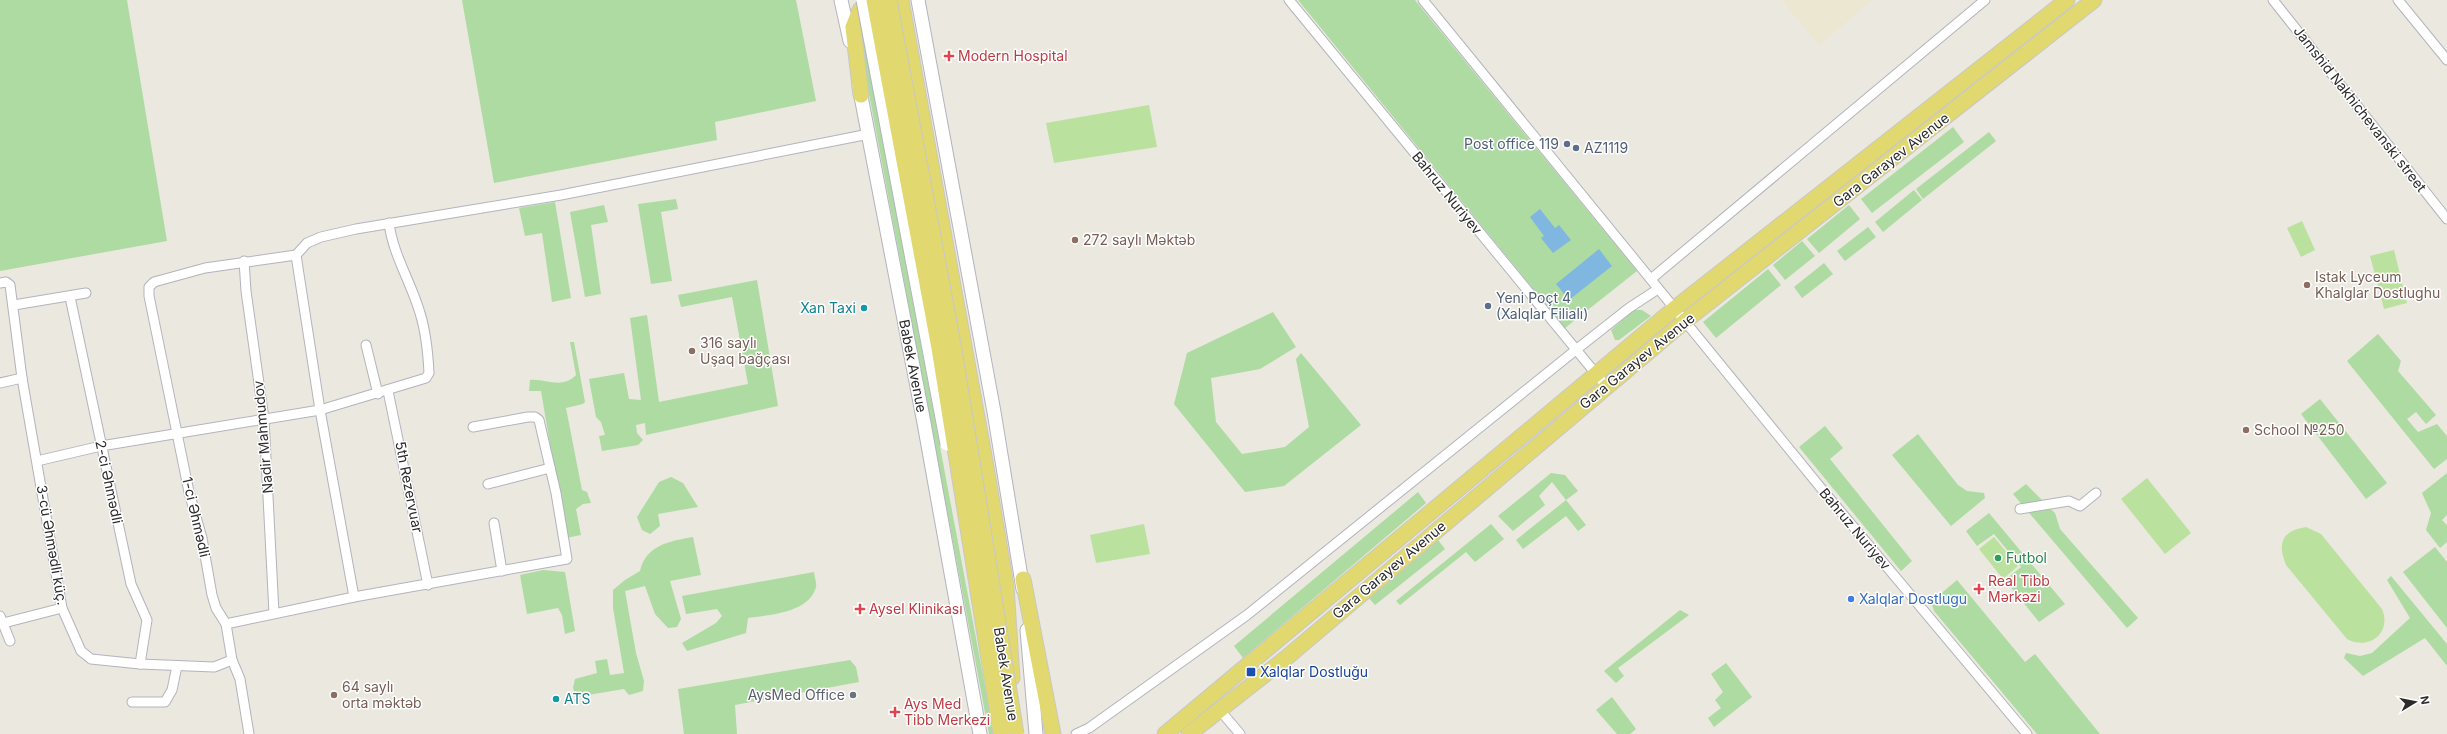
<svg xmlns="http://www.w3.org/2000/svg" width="2447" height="734" viewBox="0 0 2447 734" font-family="Inter,sans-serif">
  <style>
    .education { fill: #ebe7d1 }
    .green { fill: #addba2 }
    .pitch { fill: #bbe19f }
    .water { fill: #7fb7e1 }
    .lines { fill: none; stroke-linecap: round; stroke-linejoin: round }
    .minor-casing { stroke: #b3b3bd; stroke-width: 11 }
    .secondary-casing { stroke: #b3b3bd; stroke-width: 15 }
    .primary-casing { stroke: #c8c8c8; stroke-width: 17 }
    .minor { stroke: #fff; stroke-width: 9 }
    .secondary { stroke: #fff; stroke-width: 13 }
    .primary { stroke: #e1d86f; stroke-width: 15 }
    .secondary-bridge-casing { stroke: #b3b3bd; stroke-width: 15; stroke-linecap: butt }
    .primary-bridge-casing { stroke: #c8c8c8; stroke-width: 17; stroke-linecap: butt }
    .secondary-bridge { stroke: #fff; stroke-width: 13 }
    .primary-bridge { stroke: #e1d86f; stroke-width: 15 }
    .health-dot { fill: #e0444e; stroke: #fff; stroke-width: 1.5 }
    .service-dot { fill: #5c6f8a; stroke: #fff; stroke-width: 1.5 }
    .education-dot { fill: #8d6e63; stroke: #fff; stroke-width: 1.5 }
    .culture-dot { fill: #0f9aa8; stroke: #fff; stroke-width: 1.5 }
    .leisure-dot { fill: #2e9e5b; stroke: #fff; stroke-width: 1.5 }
    .shop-dot { fill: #3f7fe0; stroke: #fff; stroke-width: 1.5 }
    .transit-dot { fill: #1a4fb4; stroke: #fff; stroke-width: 1.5 }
    .worship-dot { fill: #6b7280; stroke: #fff; stroke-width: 1.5 }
    .labels { text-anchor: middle; stroke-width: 3; stroke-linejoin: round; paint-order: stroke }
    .health-label { font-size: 14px; fill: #be3a42; stroke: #fff; text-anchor: start }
    .street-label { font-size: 14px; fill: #2b2b2b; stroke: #fff }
    .service-label { font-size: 14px; fill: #4e5e75; stroke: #fff; text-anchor: start }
    .education-label { font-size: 14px; fill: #785e54; stroke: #fff; text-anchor: start }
    .culture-label { font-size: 14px; fill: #0d838f; stroke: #fff; text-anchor: end }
    .leisure-label { font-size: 14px; fill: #27864d; stroke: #fff; text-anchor: start }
    .shop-label { font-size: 14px; fill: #366cbe; stroke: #fff; text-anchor: start }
    .transit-label { font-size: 14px; fill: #164399; stroke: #fff; text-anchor: start }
    .worship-label { font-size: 14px; fill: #5b616d; stroke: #fff; text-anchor: end }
  </style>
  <rect width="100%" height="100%" fill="#ebe8df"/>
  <!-- education -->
  <polygon class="education" points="1782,0 1872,0 1819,45"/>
  <!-- green -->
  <g class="green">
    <polygon points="0,0 127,0 167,241 0,271"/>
    <polygon points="462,0 796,0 816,101 715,122 717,140 494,183"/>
    <polygon points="1298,0 1415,0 1637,271 1565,328"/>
    <polygon points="860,21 994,734 989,734 864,67"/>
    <polygon points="1953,127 1964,142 1872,213 1861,199"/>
    <polygon points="1989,132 1996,141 1923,199 1916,189"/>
    <polygon points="1914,190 1922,200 1883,232 1875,222"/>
    <polygon points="676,199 678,209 661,212 672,281 651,284 638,204"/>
    <polygon points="555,202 571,298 552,302 542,233 525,236 519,208"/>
    <polygon points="604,205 608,222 591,225 601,294 585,297 570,212"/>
    <polygon points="1849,205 1860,219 1819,253 1807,239"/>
    <polygon points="1868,227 1876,237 1845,261 1837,251"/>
    <polygon points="1802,241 1815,256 1785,280 1773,265"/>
    <polygon points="1824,263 1833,274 1802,298 1794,287"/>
    <polygon points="1768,269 1781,285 1716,338 1703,322"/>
    <polygon points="757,280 778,406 646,435 645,423 636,425 637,433 643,440 638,445 602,451 599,436 605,435 601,422 596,417 589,379 624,373 629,399 641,400 630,318 647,315 659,402 748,384 732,297 681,307 678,295"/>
    <polygon points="1634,310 1642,310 1651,316 1619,340 1615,340 1611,330"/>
    <polygon points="1273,312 1296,347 1260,369 1211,378 1216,422 1242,454 1285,447 1309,427 1296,359 1301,353 1361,425 1284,486 1245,492 1174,404 1187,353"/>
    <polygon points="2378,334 2401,361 2398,371 2436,415 2426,424 2416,412 2407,419 2418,432 2437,424 2447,436 2447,459 2434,469 2347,361"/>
    <path d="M 570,342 L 574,342 L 585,402 L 583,404 L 566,408 L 582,490 L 587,492 L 591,503 L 583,504 L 576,509 L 581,535 L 566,538 L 541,391 L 529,391 L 530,380 C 545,378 562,390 576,375 Z"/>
    <polygon points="2320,399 2387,483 2366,499 2301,414"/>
    <polygon points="1825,426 1843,448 1830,459 1912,561 1901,571 1799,447"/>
    <polygon points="1918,434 1958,485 1967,491 1984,493 1985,498 1951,526 1892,455"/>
    <polygon points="1551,473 1565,475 1578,491 1566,500 1586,525 1578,531 1566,516 1523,549 1516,540 1566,500 1552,482 1539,496 1545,505 1513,531 1498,516"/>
    <polygon points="2447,473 2447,515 2442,520 2447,525 2447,542 2440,548 2426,530 2431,513 2422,493"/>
    <polygon points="671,477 683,483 698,507 658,514 660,526 650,534 642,530 637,517 659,482"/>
    <polygon points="2026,484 2055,513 2060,529 2138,618 2127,628 2013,494"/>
    <polygon points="1418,492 1426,503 1243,658 1234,646"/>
    <polygon points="1989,513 2065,604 2039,622 2005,580 2021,567 1994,534 1977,546 1966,531"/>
    <polygon points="1491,524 1504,539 1475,562 1466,552 1400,605 1396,601"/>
    <path d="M 693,537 L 701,575 L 670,581 L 681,619 L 677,627 L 668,628 L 655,614 L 645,586 L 625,591 L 636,653 L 644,681 L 643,691 L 629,695 L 624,689 L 576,697 L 573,688 L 575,679 L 597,673 L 595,661 L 607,659 L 610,675 L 624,673 L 613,608 L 613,590 L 625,580 L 640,571 C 646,545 670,541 693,537 Z"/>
    <polygon points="1438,540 1445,549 1375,605 1367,596"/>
    <polygon points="2435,547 2447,562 2447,628 2403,572"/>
    <polygon points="543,570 565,572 575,631 565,634 562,615 558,608 527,614 520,575"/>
    <path d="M 814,572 C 814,576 817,583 816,587 C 809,613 769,615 748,618 L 746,633 L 687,651 L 682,643 L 716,623 L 722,616 L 717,609 L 686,614 L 682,596 Z"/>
    <polygon points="2391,576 2447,644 2447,666 2425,638 2363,676 2344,658 2346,653 2360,656 2372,653 2410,618 2387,580"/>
    <polygon points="1957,580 2025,662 2035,654 2100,734 2037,734 1934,611 1931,602"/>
    <polygon points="1680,610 1689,615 1618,668 1624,676 1616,683 1604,671"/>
    <polygon points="850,660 856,667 859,682 735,705 737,734 684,734 678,689"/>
    <polygon points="1726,663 1752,697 1714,727 1708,718 1721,708 1715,700 1723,692 1711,674"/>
    <polygon points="1612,697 1636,729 1630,734 1617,734 1596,710"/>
  </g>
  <!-- pitch -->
  <g class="pitch">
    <polygon points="1149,105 1157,147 1054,163 1046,123"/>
    <polygon points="2302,221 2315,250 2301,257 2287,228"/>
    <polygon points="2394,250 2407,303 2384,309 2370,256"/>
    <polygon points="2147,478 2191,533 2165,554 2121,499"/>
    <polygon points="1144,524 1150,554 1096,563 1090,535"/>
    <path d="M 2306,527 L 2321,534 L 2382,609 C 2392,633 2369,651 2347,639 L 2286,565 C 2277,543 2282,531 2306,527 Z"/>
    <polygon points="1994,537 2018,566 2003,579 1979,549"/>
  </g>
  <!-- water -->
  <g class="water">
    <polygon points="1540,209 1555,228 1559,225 1571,240 1553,253 1541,238 1544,236 1530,217"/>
    <polygon points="1599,249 1612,266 1569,300 1556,284"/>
  </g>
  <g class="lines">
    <defs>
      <g id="minor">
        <polyline points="1289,0 1606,386"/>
        <polyline points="1423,0 1825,493 2027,734"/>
        <polyline points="2273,0 2447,219"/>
        <polyline points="2398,0 2447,60"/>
        <polyline points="296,255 320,410 354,597"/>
        <polyline points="244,261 246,291 264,419 274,613"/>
        <polyline points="1651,279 1985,0"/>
        <polyline points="0,283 6,282 10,285 22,378 62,608 81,651 91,659 140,664 214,667 232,660"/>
        <polyline points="70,297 131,584 147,620 140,664"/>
        <polyline points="14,305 86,293"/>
        <polyline points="366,345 378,394"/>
        <polyline points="0,383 22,378"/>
        <polyline points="388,391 428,585"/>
        <path d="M 37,461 L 101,446 L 320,410 L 426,378 L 429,373 C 428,353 426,332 420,313 C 411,282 393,255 389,223"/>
        <polyline points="488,484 550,468"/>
        <polyline points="2020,509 2069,501 2080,506 2096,493"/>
        <polyline points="494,523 502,571"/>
        <polyline points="0,616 10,641"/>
        <polyline points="0,624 62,608"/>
        <polyline points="226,624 354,597 567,559 556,493 539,420 535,417 528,417 473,427"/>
        <polyline points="132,702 165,702 172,690 177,666"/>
        <polyline points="1224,715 1240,734"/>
        <polyline points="249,734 240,679 232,660 226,624 216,608 212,595 202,538 189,492 149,296 149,287 154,282 205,268 296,255 307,243 321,237 356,229 561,195 869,134"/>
        <polyline points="1076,734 1089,728 1247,615 1577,349 1629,308 1658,289"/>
      </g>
      <g id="secondary">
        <polyline points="841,0 850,41"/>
        <polyline points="918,0 994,412 1023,589"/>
        <polyline points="859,86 924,423 980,734"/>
        <polyline points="1027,630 1036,734"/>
      </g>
      <g id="primary">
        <polyline points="901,0 985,461 1006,586 1012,678"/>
        <polyline points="861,95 853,27 860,10 875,3"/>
        <polyline points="1023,579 1053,734"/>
        <polyline points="1165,734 1674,309 2067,0"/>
        <polyline points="1189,734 1286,658 1685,321 2094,0"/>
      </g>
    </defs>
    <!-- minor casing -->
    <use href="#minor" class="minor-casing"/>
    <!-- secondary casing -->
    <use href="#secondary" class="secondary-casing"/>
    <!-- primary casing -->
    <use href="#primary" class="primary-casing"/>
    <!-- minor -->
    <use href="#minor" class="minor"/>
    <!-- secondary -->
    <use href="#secondary" class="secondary"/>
    <!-- primary -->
    <use href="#primary" class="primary"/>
    <defs>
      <polyline id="secondary-bridge" points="863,0 947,444"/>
      <g id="primary-bridge">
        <polyline points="874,0 939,348 1001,734"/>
        <polyline points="889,0 953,344 1016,734"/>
      </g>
    </defs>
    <!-- secondary-bridge casing -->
    <use href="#secondary-bridge" class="secondary-bridge-casing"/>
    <!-- primary-bridge casing -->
    <use href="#primary-bridge" class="primary-bridge-casing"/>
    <!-- secondary-bridge -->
    <use href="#secondary-bridge" class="secondary-bridge"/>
    <!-- primary-bridge -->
    <use href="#primary-bridge" class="primary-bridge"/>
  </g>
  <!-- markers -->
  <g class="health-dot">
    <path d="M947 50h4v4h4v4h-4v4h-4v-4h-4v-4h4z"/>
    <path d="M1977 583h4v4h4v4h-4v4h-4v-4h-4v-4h4z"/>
    <path d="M858 603h4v4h4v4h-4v4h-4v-4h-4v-4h4z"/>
    <path d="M893 706h4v4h4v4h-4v4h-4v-4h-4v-4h4z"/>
  </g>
  <g class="service-dot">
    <circle cx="1567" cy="144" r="4"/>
    <circle cx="1576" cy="148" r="4"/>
    <circle cx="1488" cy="306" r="4"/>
  </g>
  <g class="education-dot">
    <circle cx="1075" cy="240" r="4"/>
    <circle cx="2307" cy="285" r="4"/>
    <circle cx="692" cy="351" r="4"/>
    <circle cx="2246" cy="430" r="4"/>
    <circle cx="334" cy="695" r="4"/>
  </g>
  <g class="culture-dot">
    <circle cx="864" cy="308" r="4"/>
    <circle cx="556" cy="699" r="4"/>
  </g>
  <circle class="leisure-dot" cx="1998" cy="558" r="4"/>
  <circle class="shop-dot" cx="1851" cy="599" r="4"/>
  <rect class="transit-dot" x="1246" y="667" width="10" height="10" rx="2"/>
  <circle class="worship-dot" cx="853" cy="695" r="4"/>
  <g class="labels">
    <!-- health labels -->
    <g class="health-label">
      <text x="958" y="61">Modern Hospital</text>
      <text x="1988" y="586">Real Tibb<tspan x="1988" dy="16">Mərkəzi</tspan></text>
      <text x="869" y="614">Aysel Klinikası</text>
      <text x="904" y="709">Ays Med<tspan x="904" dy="16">Tibb Merkezi</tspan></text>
    </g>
    <!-- street labels -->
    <g class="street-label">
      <text transform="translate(2360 109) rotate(52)" y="5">Jamshid Nakhichevanski street</text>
      <text transform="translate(1891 160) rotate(-38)" y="5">Gara Garayev Avenue</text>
      <text transform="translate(1447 193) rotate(51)" y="5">Bahruz Nuriyev</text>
      <text transform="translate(1637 361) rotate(-39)" y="5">Gara Garayev Avenue</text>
      <text transform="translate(913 366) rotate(79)" y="5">Babek Avenue</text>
      <text transform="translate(263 437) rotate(-95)" y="5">Nadir Mahmudov</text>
      <text transform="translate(109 482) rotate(78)" y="5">2-ci Əhmədli</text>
      <text transform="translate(409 487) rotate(79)" y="5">5th Rezervuar</text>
      <text transform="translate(196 517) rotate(77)" y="5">1-ci Əhmədli</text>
      <text transform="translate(1855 529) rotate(50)" y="5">Bahruz Nuriyev</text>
      <text transform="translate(52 545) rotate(80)" y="5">3-cü Əhmədli küç.</text>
      <text transform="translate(1389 570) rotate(-40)" y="5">Gara Garayev Avenue</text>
      <text transform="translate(1006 674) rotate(81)" y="5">Babek Avenue</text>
    </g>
    <!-- service labels -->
    <g class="service-label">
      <text x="1559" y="149" text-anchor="end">Post office 119</text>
      <text x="1584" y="153">AZ1119</text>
      <text x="1496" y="303">Yeni Poçt 4<tspan x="1496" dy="16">(Xalqlar Filialı)</tspan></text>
    </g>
    <!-- education labels -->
    <g class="education-label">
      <text x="1083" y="245">272 saylı Məktəb</text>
      <text x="2315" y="282">Istak Lyceum<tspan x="2315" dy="16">Khalglar Dostlughu</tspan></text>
      <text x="700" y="348">316 saylı<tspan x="700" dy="16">Uşaq bağçası</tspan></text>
      <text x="2254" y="435">School №250</text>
      <text x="342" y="692">64 saylı<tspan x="342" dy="16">orta məktəb</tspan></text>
    </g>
    <!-- culture labels -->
    <g class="culture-label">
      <text x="856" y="313">Xan Taxi</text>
      <text x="564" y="704" text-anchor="start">ATS</text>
    </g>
    <!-- leisure labels -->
    <g class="leisure-label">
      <text x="2006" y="563">Futbol</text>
    </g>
    <!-- shop labels -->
    <g class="shop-label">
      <text x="1859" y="604">Xalqlar Dostlugu</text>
    </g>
    <!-- transit labels -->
    <g class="transit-label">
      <text x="1260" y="677">Xalqlar Dostluğu</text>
    </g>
    <!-- worship labels -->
    <g class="worship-label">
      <text x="845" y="700">AysMed Office</text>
    </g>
  </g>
  <!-- north arrow -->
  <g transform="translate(2415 702) rotate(80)" stroke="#ffffff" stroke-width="3" paint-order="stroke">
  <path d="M0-3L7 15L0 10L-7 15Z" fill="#2b2b2b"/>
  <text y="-6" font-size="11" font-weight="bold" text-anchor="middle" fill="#2b2b2b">N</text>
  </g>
</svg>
